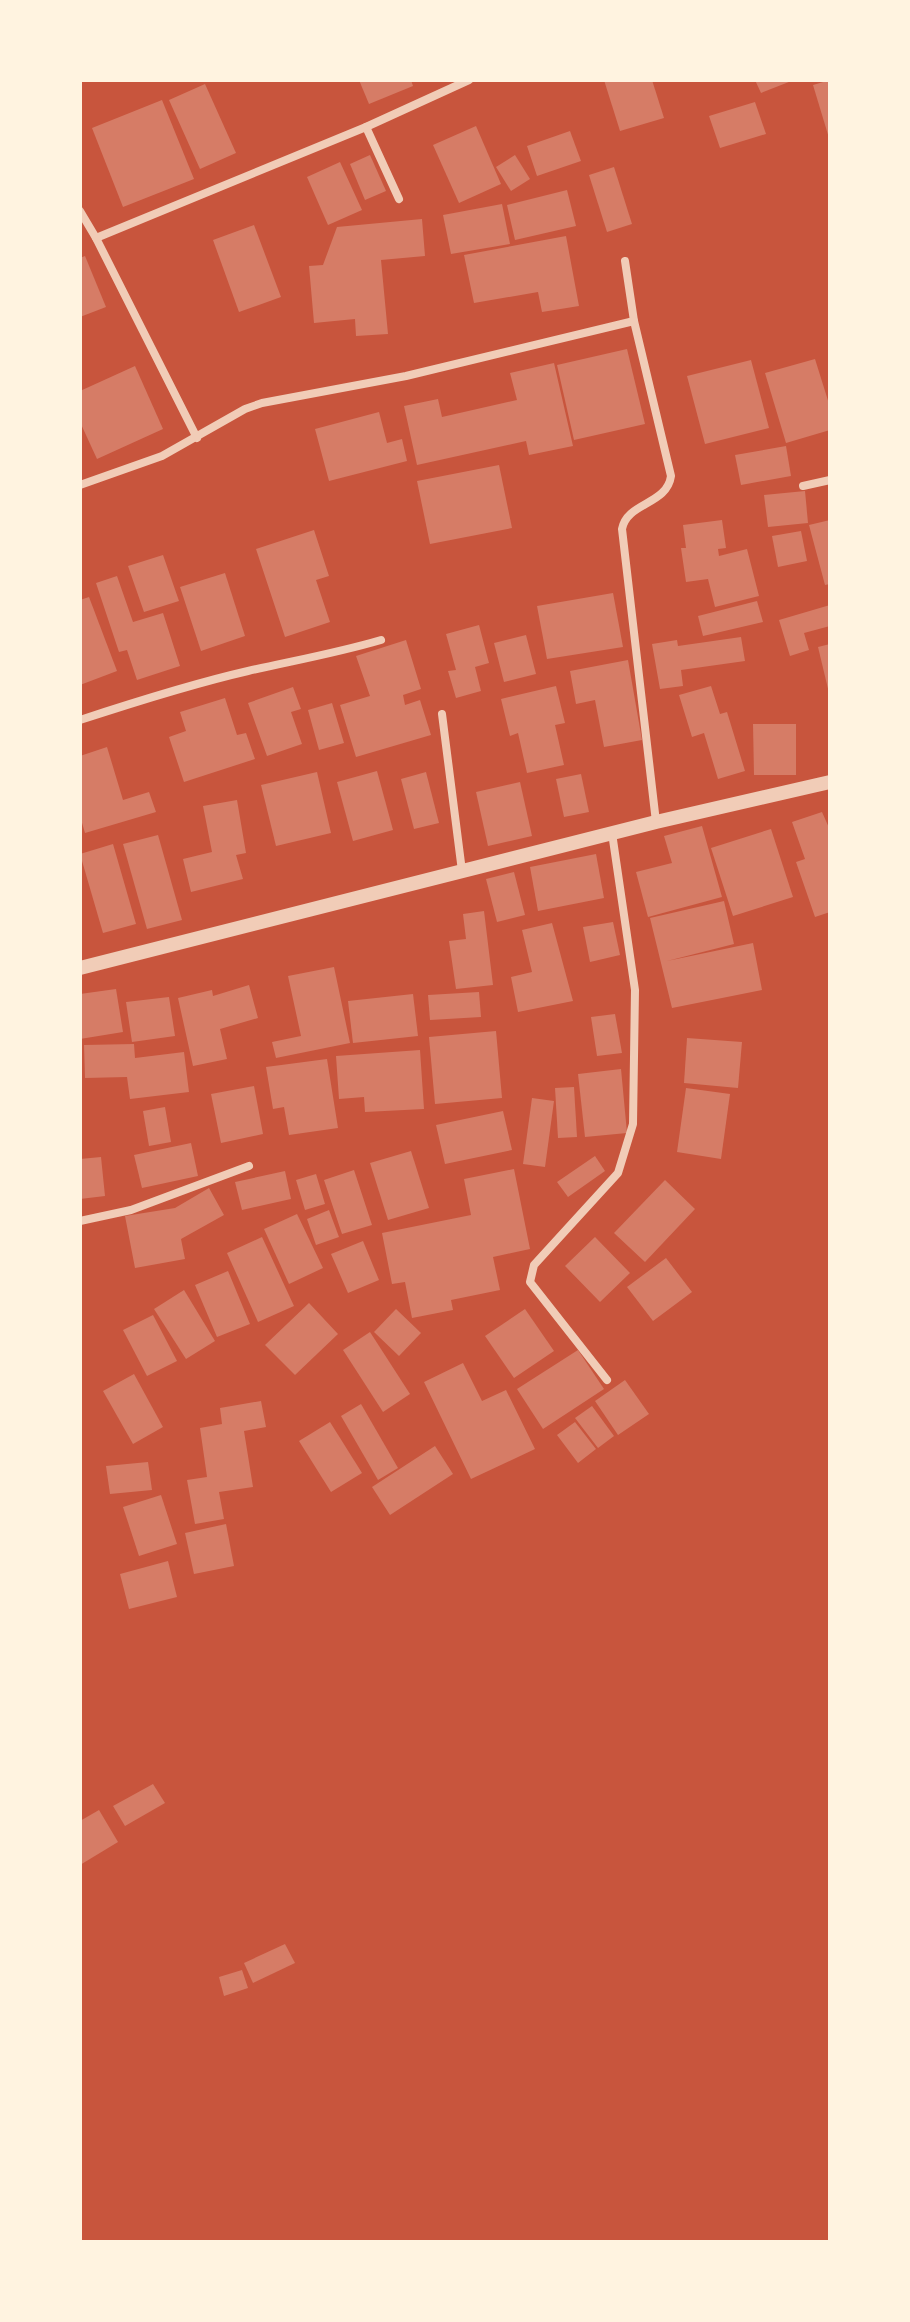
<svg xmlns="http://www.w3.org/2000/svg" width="910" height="2322" viewBox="0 0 910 2322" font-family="Inter,sans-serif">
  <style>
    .building { fill: #d67c66 }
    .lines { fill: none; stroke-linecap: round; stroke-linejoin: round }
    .minor { stroke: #f1ccb7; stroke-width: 8 }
    .tertiary { stroke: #f1ccb7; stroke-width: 14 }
  </style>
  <rect width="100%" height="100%" fill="#c8553d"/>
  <!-- building -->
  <g class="building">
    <polygon points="359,80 411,80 413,86 369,104"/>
    <polygon points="604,80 652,80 664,118 620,131"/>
    <polygon points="755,80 794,80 761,93"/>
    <polygon points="830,80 830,138 829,138 813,85"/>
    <polygon points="205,84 236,153 200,169 169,100"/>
    <polygon points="162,100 194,179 123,207 92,128"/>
    <polygon points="755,102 766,134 720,148 709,116"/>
    <polygon points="476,126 501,184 459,203 433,145"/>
    <polygon points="570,131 581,161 537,176 527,146"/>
    <polygon points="370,155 386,191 365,200 350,164"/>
    <polygon points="515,155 530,179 511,191 496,167"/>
    <polygon points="340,162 362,210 328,225 307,177"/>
    <polygon points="614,167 632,224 607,232 589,175"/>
    <polygon points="567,190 576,226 515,240 507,205"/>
    <polygon points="502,204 510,244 451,254 443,215"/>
    <polygon points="422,219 425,256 381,260 388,334 356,336 355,319 314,323 309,266 323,265 337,227"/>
    <polygon points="254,225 281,297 239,312 213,240"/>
    <polygon points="566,236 579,306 542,312 538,292 474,303 464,255"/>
    <polygon points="85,256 106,307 80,317 80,258"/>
    <polygon points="627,349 645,424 574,440 557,365"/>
    <polygon points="815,359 830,407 830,430 786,443 765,373"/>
    <polygon points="751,360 769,428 705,444 687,376"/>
    <polygon points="554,363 573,446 529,455 526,441 417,465 404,406 438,399 442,417 517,400 510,373"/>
    <polygon points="135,366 163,429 97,459 80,422 80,391"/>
    <polygon points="379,412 387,443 402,439 407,461 329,481 315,429"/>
    <polygon points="786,446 791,476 741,485 735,455"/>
    <polygon points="499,465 512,528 430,544 417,481"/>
    <polygon points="805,491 808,523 768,527 764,495"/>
    <polygon points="722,520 726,548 718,549 719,556 747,549 759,596 715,607 708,579 686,582 681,548 686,548 683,525"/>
    <polygon points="830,520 830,584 825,585 809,525"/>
    <polygon points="314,530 329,576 316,580 330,622 285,637 256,549"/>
    <polygon points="801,531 807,561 778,567 772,536"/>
    <polygon points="163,555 179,601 144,612 128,566"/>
    <polygon points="225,573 245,636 201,651 180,587"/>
    <polygon points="117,576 133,622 163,613 180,666 137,680 127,650 119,652 96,583"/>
    <polygon points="613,593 623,647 547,659 537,606"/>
    <polygon points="89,597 117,671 80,685 80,600"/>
    <polygon points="757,601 763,622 703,636 698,616"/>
    <polygon points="830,605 830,626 804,633 809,650 790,656 779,620"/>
    <polygon points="479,625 489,663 475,667 481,691 456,698 448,671 456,670 446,634"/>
    <polygon points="526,635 536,674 504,682 494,643"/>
    <polygon points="741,637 745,661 681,670 683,686 660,689 652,644 677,640 678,646"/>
    <polygon points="406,640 421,689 403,695 405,705 420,700 431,735 356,757 340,705 370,696 356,656"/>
    <polygon points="830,644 830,693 829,693 818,647"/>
    <polygon points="628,660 642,740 604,747 595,700 576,704 570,671"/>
    <polygon points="556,686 565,723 555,725 564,765 527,773 518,733 510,736 501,699"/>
    <polygon points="711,686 720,714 727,712 745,771 718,779 704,733 692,737 679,695"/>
    <polygon points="293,687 301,709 291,712 302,744 267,756 248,703"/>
    <polygon points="225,698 237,735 246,733 255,759 184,782 169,737 186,731 180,712"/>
    <polygon points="332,703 344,743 319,750 308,710"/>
    <polygon points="753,724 796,724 796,775 754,775"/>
    <polygon points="107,747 123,800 149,792 156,812 85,833 80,816 80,756"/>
    <polygon points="377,771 393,830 353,841 337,782"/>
    <polygon points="317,772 331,833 276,846 261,785"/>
    <polygon points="426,772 439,823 414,829 401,779"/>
    <polygon points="581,774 589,812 564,817 556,779"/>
    <polygon points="520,782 532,836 488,846 476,792"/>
    <polygon points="237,800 246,853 236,855 243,879 191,892 183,859 212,852 203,806"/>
    <polygon points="822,812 830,830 830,912 815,917 796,862 805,859 792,822"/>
    <polygon points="702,826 722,897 648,917 636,872 672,863 664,836"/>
    <polygon points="771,829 793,897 733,916 711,848"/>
    <polygon points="158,835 182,920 147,929 123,844"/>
    <polygon points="113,844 136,924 103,933 80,854"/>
    <polygon points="596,854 604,898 538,911 530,867"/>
    <polygon points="514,872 525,915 497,922 486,879"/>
    <polygon points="724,901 734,944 667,961 753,943 762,990 672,1008 650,918"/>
    <polygon points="484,911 493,985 456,989 449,941 466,939 463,914"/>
    <polygon points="613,922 620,955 590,962 583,927"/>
    <polygon points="552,923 573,1001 518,1012 511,977 532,972 522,930"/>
    <polygon points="334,967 350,1043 276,1058 272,1042 301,1036 288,976"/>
    <polygon points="249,985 258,1018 220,1029 227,1059 193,1066 178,998 212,990 213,996"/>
    <polygon points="116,989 123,1032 80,1039 80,994"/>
    <polygon points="479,992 481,1017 430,1020 428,995"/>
    <polygon points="413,994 418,1036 353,1043 348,1001"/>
    <polygon points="169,997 175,1036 132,1042 126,1002"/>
    <polygon points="615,1014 622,1053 597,1056 591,1017"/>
    <polygon points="496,1031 502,1098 435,1104 429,1037"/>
    <polygon points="687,1038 742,1042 738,1088 684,1083"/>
    <polygon points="134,1044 135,1058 184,1052 189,1092 130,1099 127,1077 85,1078 84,1045"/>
    <polygon points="420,1050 424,1109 365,1112 364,1097 339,1099 336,1056"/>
    <polygon points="327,1059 338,1128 289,1135 284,1107 273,1109 266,1067"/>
    <polygon points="621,1069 627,1133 585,1137 578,1074"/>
    <polygon points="254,1086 263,1134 221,1143 211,1094"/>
    <polygon points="574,1087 577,1137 558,1138 555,1088"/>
    <polygon points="686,1088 730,1094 721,1159 677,1152"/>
    <polygon points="532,1098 554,1101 545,1167 523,1164"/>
    <polygon points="165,1107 171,1142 149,1146 143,1111"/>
    <polygon points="503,1111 512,1150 445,1164 436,1125"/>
    <polygon points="191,1143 198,1176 142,1188 134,1155"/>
    <polygon points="411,1151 429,1208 388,1220 370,1163"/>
    <polygon points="595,1156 605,1171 568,1197 557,1182"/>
    <polygon points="101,1157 105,1196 80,1199 80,1159"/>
    <polygon points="514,1169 530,1249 493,1257 500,1290 451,1300 453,1310 412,1318 405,1282 392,1284 382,1233 471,1215 464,1179"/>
    <polygon points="354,1170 372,1225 342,1234 324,1180"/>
    <polygon points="285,1171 291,1199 242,1210 235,1182"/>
    <polygon points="316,1174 325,1204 305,1210 296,1180"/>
    <polygon points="665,1180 695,1209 645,1262 614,1233"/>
    <polygon points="209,1188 224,1215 181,1239 185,1259 135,1268 125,1216 175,1208"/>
    <polygon points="329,1210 339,1237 316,1245 307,1219"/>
    <polygon points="297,1214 323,1268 289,1284 264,1229"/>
    <polygon points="262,1237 294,1306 258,1322 227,1253"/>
    <polygon points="595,1237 630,1273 600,1302 565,1266"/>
    <polygon points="363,1241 379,1280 348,1293 331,1254"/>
    <polygon points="666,1258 692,1292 653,1321 627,1287"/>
    <polygon points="228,1271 250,1324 217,1337 195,1285"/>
    <polygon points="184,1290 215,1341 186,1359 154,1309"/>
    <polygon points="309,1303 338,1334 295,1375 265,1345"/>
    <polygon points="396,1309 421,1333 399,1356 374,1332"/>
    <polygon points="525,1309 554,1351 514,1378 485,1336"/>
    <polygon points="153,1315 177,1361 147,1376 123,1330"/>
    <polygon points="370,1332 410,1394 383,1412 343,1350"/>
    <polygon points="578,1350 604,1389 543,1429 517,1389"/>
    <polygon points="463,1363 482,1401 506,1390 535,1449 471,1479 424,1382"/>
    <polygon points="134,1374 163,1427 133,1444 103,1391"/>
    <polygon points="625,1380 649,1414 618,1435 595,1401"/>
    <polygon points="261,1401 266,1427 244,1431 253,1487 219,1492 224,1519 195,1524 187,1480 207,1477 200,1428 222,1424 220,1408"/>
    <polygon points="361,1404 398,1468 378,1480 341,1416"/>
    <polygon points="592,1406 614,1436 598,1448 575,1418"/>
    <polygon points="330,1422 362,1473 331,1492 299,1441"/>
    <polygon points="575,1422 596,1449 578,1463 557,1435"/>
    <polygon points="435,1446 453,1474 390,1515 372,1487"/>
    <polygon points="148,1462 152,1490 110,1494 106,1466"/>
    <polygon points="161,1495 177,1544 139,1556 123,1507"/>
    <polygon points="226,1524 234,1566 194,1574 185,1533"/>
    <polygon points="168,1561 177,1597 129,1609 120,1574"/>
    <polygon points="153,1784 165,1803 125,1826 113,1806"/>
    <polygon points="99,1810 118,1842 80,1865 80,1821"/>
    <polygon points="285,1944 295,1963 253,1983 244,1963"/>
    <polygon points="242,1970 248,1988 224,1996 219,1977"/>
  </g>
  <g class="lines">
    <!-- minor -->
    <g class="minor">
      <polyline points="366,127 399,199"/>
      <polyline points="80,211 96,238 197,438"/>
      <polyline points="96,238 366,127 469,80"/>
      <path d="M 625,261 L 634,321 L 671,476 C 667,505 627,502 622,529 L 656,822"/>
      <polyline points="80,485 162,456 245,409 262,403 406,376 634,321"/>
      <polyline points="803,486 830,480"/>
      <polyline points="442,714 462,871"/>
      <path d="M 80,720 C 135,702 191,684 248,671 C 292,661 337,653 381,640"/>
      <polyline points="80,1221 131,1210 249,1166"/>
      <polyline points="607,1380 530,1282 534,1265 618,1173 633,1124 635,990 612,833"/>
    </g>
    <!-- tertiary -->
    <polyline class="tertiary" points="80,968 656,822 830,782"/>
  </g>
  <!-- border -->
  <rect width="910" height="2322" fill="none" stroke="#fff3e0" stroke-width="164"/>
</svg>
